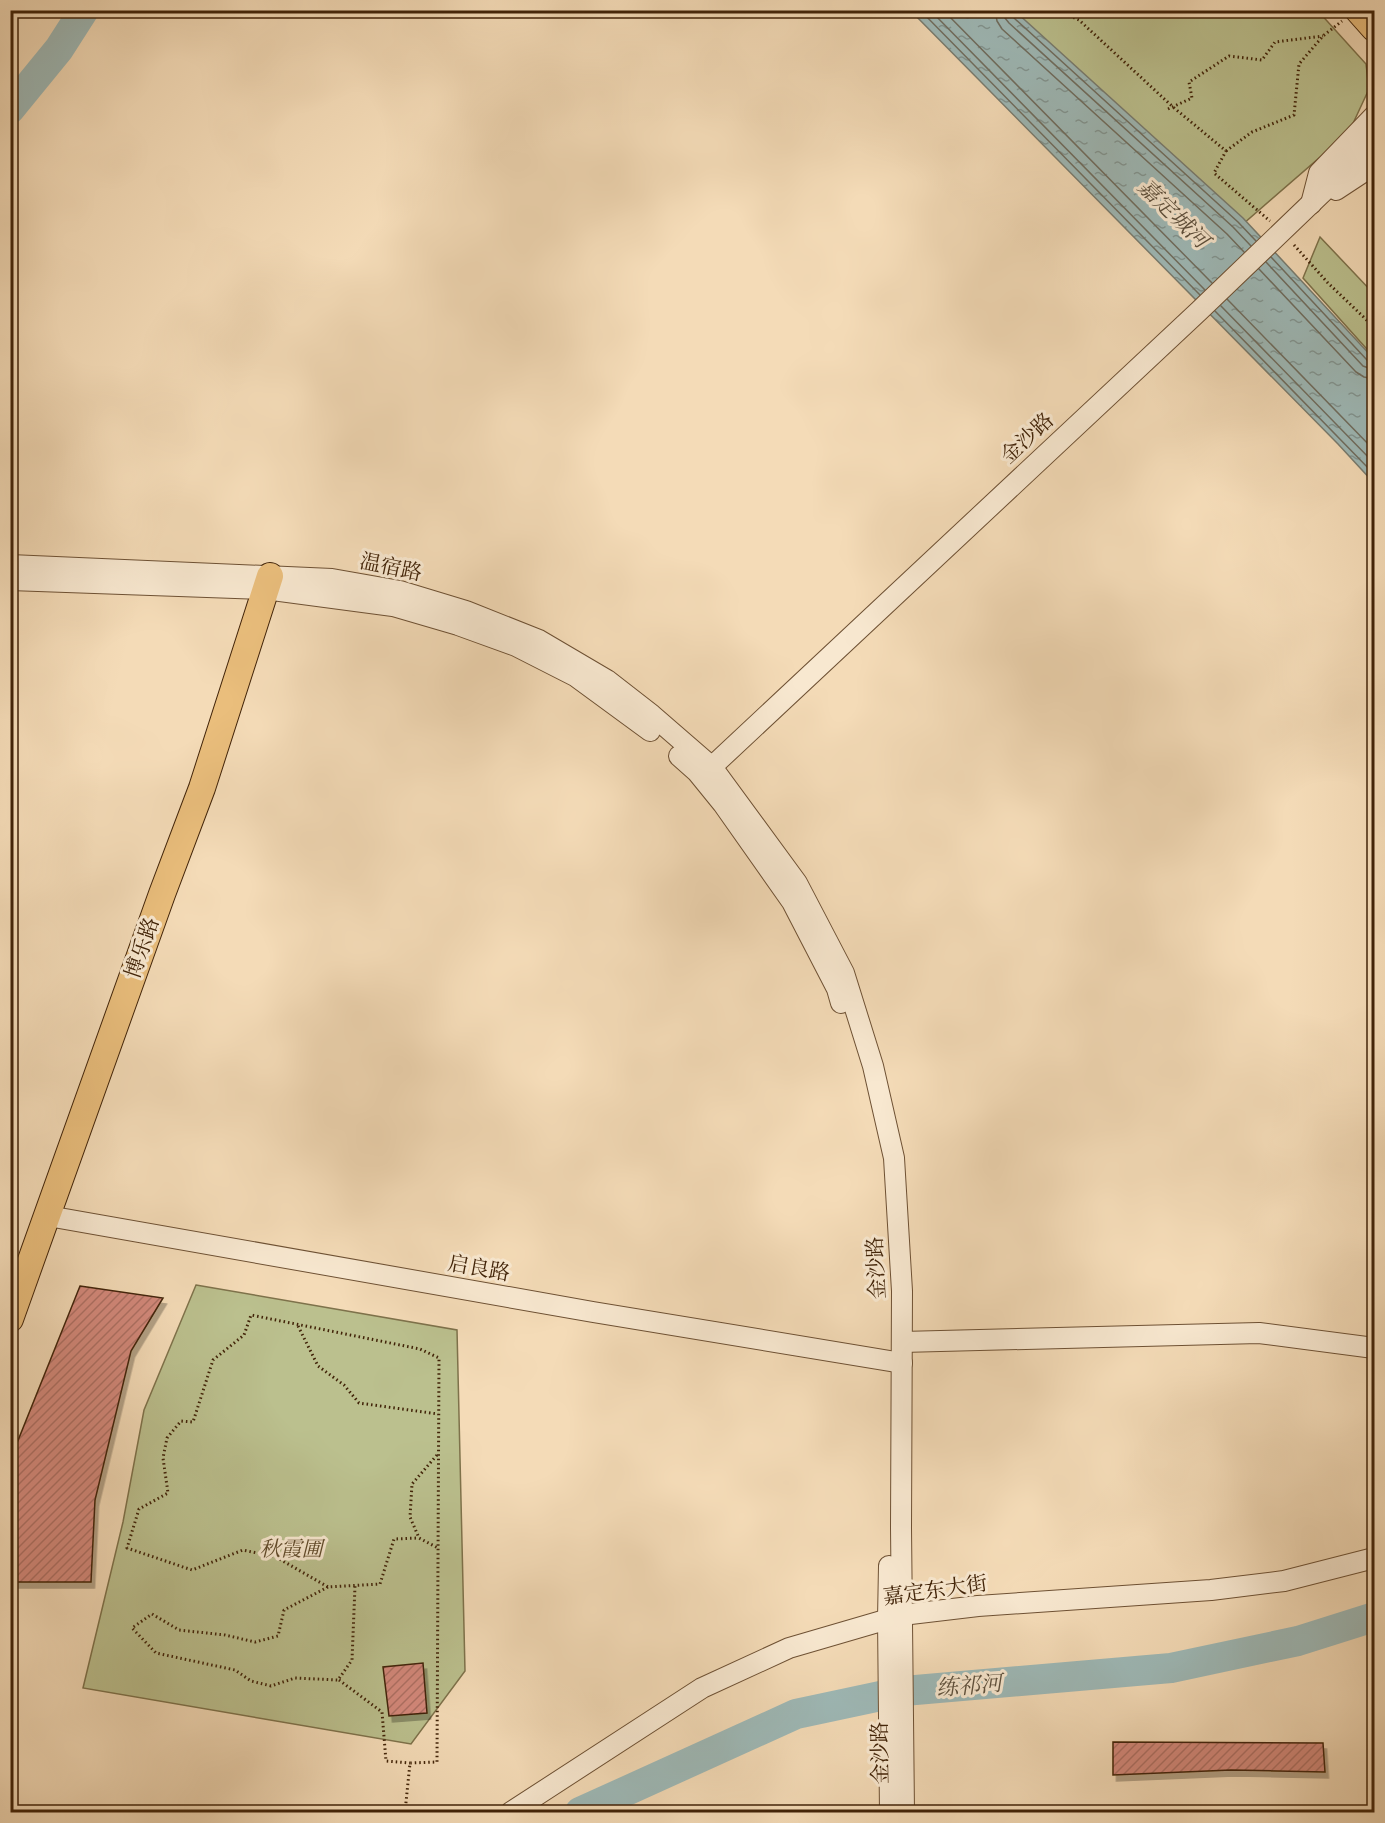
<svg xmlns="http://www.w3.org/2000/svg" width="1385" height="1823" viewBox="0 0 1385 1823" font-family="Alegreya,'Noto Serif SC',serif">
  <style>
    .green { fill: #bbc08e; stroke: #7e724b; stroke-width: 1.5 }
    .water { fill: url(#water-ripples); stroke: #797d71; stroke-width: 1.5 }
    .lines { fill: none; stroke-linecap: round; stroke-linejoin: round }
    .shore { stroke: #706e60; stroke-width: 1.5 }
    .river { stroke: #9eb9b7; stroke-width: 30 }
    .building { fill: url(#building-hatch); stroke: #412308; stroke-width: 1.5; filter: url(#shadow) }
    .minor-casing { stroke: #6e5134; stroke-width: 22 }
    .major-casing { stroke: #412308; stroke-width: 28 }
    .path { stroke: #412308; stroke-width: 3; stroke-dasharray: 1.5 3; stroke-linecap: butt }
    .minor { stroke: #f8e8d0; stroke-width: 20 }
    .major { stroke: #eabe7c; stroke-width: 26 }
    .labels { text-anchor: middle; stroke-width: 6; stroke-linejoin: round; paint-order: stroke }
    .street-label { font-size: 21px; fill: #412308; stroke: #f8e8d0 }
    .park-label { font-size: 21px; font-style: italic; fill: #604a2a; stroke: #f8e8d0 }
    .water-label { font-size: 22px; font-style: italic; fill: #5d503d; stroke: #f8e8d0 }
  </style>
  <defs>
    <pattern id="water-ripples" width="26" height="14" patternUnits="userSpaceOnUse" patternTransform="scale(1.5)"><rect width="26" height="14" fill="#9eb9b7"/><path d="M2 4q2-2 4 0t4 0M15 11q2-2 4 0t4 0" fill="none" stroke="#829693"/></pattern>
    <pattern id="building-hatch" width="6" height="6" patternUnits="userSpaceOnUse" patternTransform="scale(1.5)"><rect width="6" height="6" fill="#d4897c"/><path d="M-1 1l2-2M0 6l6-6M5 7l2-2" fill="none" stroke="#ae7064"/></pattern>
    <filter id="shadow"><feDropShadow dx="3.5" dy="6" stdDeviation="0" flood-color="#0004"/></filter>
  </defs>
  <rect width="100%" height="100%" fill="#f4dbb7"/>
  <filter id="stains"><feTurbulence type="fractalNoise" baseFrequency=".00333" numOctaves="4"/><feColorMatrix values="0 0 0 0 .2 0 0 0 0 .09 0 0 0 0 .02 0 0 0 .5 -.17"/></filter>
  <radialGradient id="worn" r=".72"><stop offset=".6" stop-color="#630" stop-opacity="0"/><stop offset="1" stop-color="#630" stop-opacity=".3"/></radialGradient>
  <!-- green -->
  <g class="green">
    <polygon points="1007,11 1318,11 1366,64 1369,89 1349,132 1243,224"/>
    <polygon points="1320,237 1374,294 1374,357 1303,278"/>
    <polygon points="196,1285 457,1330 465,1671 411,1744 83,1688 123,1522 144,1410"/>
  </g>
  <!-- water -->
  <polygon class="water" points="911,11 1015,11 1243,218 1374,359 1374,483 1338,444"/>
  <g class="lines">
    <!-- shore -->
    <g class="shore">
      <polyline points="920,10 1200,295"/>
      <polyline points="930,10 1205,290"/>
      <polyline points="943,10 1212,283"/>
      <polyline points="995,10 997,21 1002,29 1227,234 1244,252"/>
      <polyline points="1004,10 1005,18 1009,23 1233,227 1251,246"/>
      <polyline points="1012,10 1014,18 1238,222 1256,241"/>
      <polyline points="1271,257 1367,360 1374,362"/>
      <polyline points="1266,262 1363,366 1374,370"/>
      <polyline points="1259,269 1356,372 1364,377 1374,379"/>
      <polyline points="1227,299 1374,450"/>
      <polyline points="1221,306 1374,463"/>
      <polyline points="1215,311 1374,474"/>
    </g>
    <!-- river -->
    <g class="river">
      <polyline points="10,109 59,49 84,10"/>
      <polyline points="580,1812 796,1714 904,1691 1171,1668 1298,1641 1374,1617"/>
    </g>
  </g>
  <!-- building -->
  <g class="building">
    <polygon points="80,1286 163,1298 131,1351 95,1500 91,1582 10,1582 10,1538 17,1443"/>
    <polygon points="423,1663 427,1713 389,1716 383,1667"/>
    <polygon points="1113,1742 1323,1743 1325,1772 1231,1770 1113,1775"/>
  </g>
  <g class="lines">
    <defs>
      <g id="minor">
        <polyline points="1336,190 1374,165"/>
        <polyline points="1311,204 1319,173 1374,116"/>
        <polyline points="10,565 332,579 400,591 466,611 539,640 607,680 652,715 712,767 797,883 844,973 873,1066 894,1158 902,1291 901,1528 904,1812"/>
        <polyline points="10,580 265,589 393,606 458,625 516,646 575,676 650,731"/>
        <polyline points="679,756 697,772 723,804 792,902 837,989 841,1003"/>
        <polyline points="702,776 1199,311 1374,143"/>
        <polyline points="48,1216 593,1312 902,1363"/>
        <polyline points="902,1342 1259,1333 1374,1348"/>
        <polyline points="889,1566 888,1619 890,1812"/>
        <polyline points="511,1812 702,1688 789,1648 902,1615 978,1606 1211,1590 1284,1581 1374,1558"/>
      </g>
      <g id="major">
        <polyline points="1358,10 1374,28"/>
        <polyline points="10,1319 162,894 202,788 270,576"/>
      </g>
    </defs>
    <!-- minor casing -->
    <use href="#minor" class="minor-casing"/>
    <!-- major casing -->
    <use href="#major" class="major-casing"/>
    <!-- path -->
    <g class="path">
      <polyline points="1057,10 1079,20 1173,107 1226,151 1214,173 1270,221"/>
      <polyline points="1168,109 1192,98 1189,82 1229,56 1262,60 1275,42 1323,36"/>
      <polyline points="1226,151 1252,132 1294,115 1299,64 1323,36 1342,21"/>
      <polyline points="1294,245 1328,283 1374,327"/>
      <polyline points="298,1326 318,1366 344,1385 359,1403 438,1414"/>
      <polyline points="437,1455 412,1484 410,1517 419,1538 438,1548"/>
      <polyline points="328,1587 284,1610 278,1636 255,1642 225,1635 179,1630 152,1614 132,1628 156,1653 235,1670 251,1681 271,1686 295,1678 338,1680 352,1660 355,1586"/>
      <polyline points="339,1680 382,1712 386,1761 410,1763"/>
      <polyline points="405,1812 410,1763 437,1762 439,1358 420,1349 251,1315 244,1335 213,1360 193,1422 181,1421 167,1438 163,1458 168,1493 139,1509 127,1548 192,1570 243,1550 276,1557 328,1587 380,1584 394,1539 419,1538"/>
    </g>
    <!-- minor -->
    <use href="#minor" class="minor"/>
    <!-- major -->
    <use href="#major" class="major"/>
  </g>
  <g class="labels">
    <!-- street labels -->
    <g class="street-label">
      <text transform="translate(1027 438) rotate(-43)" y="7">金沙路</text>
      <text transform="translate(391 567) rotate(12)" y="7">温宿路</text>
      <text transform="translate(142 948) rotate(-71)" y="7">博乐路</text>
      <text transform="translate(479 1268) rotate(10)" y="7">启良路</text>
      <text transform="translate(876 1268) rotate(-93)" y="7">金沙路</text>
      <text transform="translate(935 1590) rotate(-8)" y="7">嘉定东大街</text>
      <text transform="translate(880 1753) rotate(-91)" y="7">金沙路</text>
    </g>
    <!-- park labels -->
    <g class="park-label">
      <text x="291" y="1556">秋霞圃</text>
    </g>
    <!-- water labels -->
    <g class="water-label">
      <text transform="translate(1174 213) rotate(44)" y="8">嘉定城河</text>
      <text transform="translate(969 1685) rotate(-5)" y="8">练祁河</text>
    </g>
  </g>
  <!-- margin -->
  <rect width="1385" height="1823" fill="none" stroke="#f4dbb7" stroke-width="36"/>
  <rect x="12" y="12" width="1361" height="1799" fill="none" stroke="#412308" stroke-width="3"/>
  <rect x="18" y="18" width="1349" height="1787" fill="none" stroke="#412308" stroke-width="1.5"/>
  <rect width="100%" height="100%" filter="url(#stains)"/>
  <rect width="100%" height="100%" fill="url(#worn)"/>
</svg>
